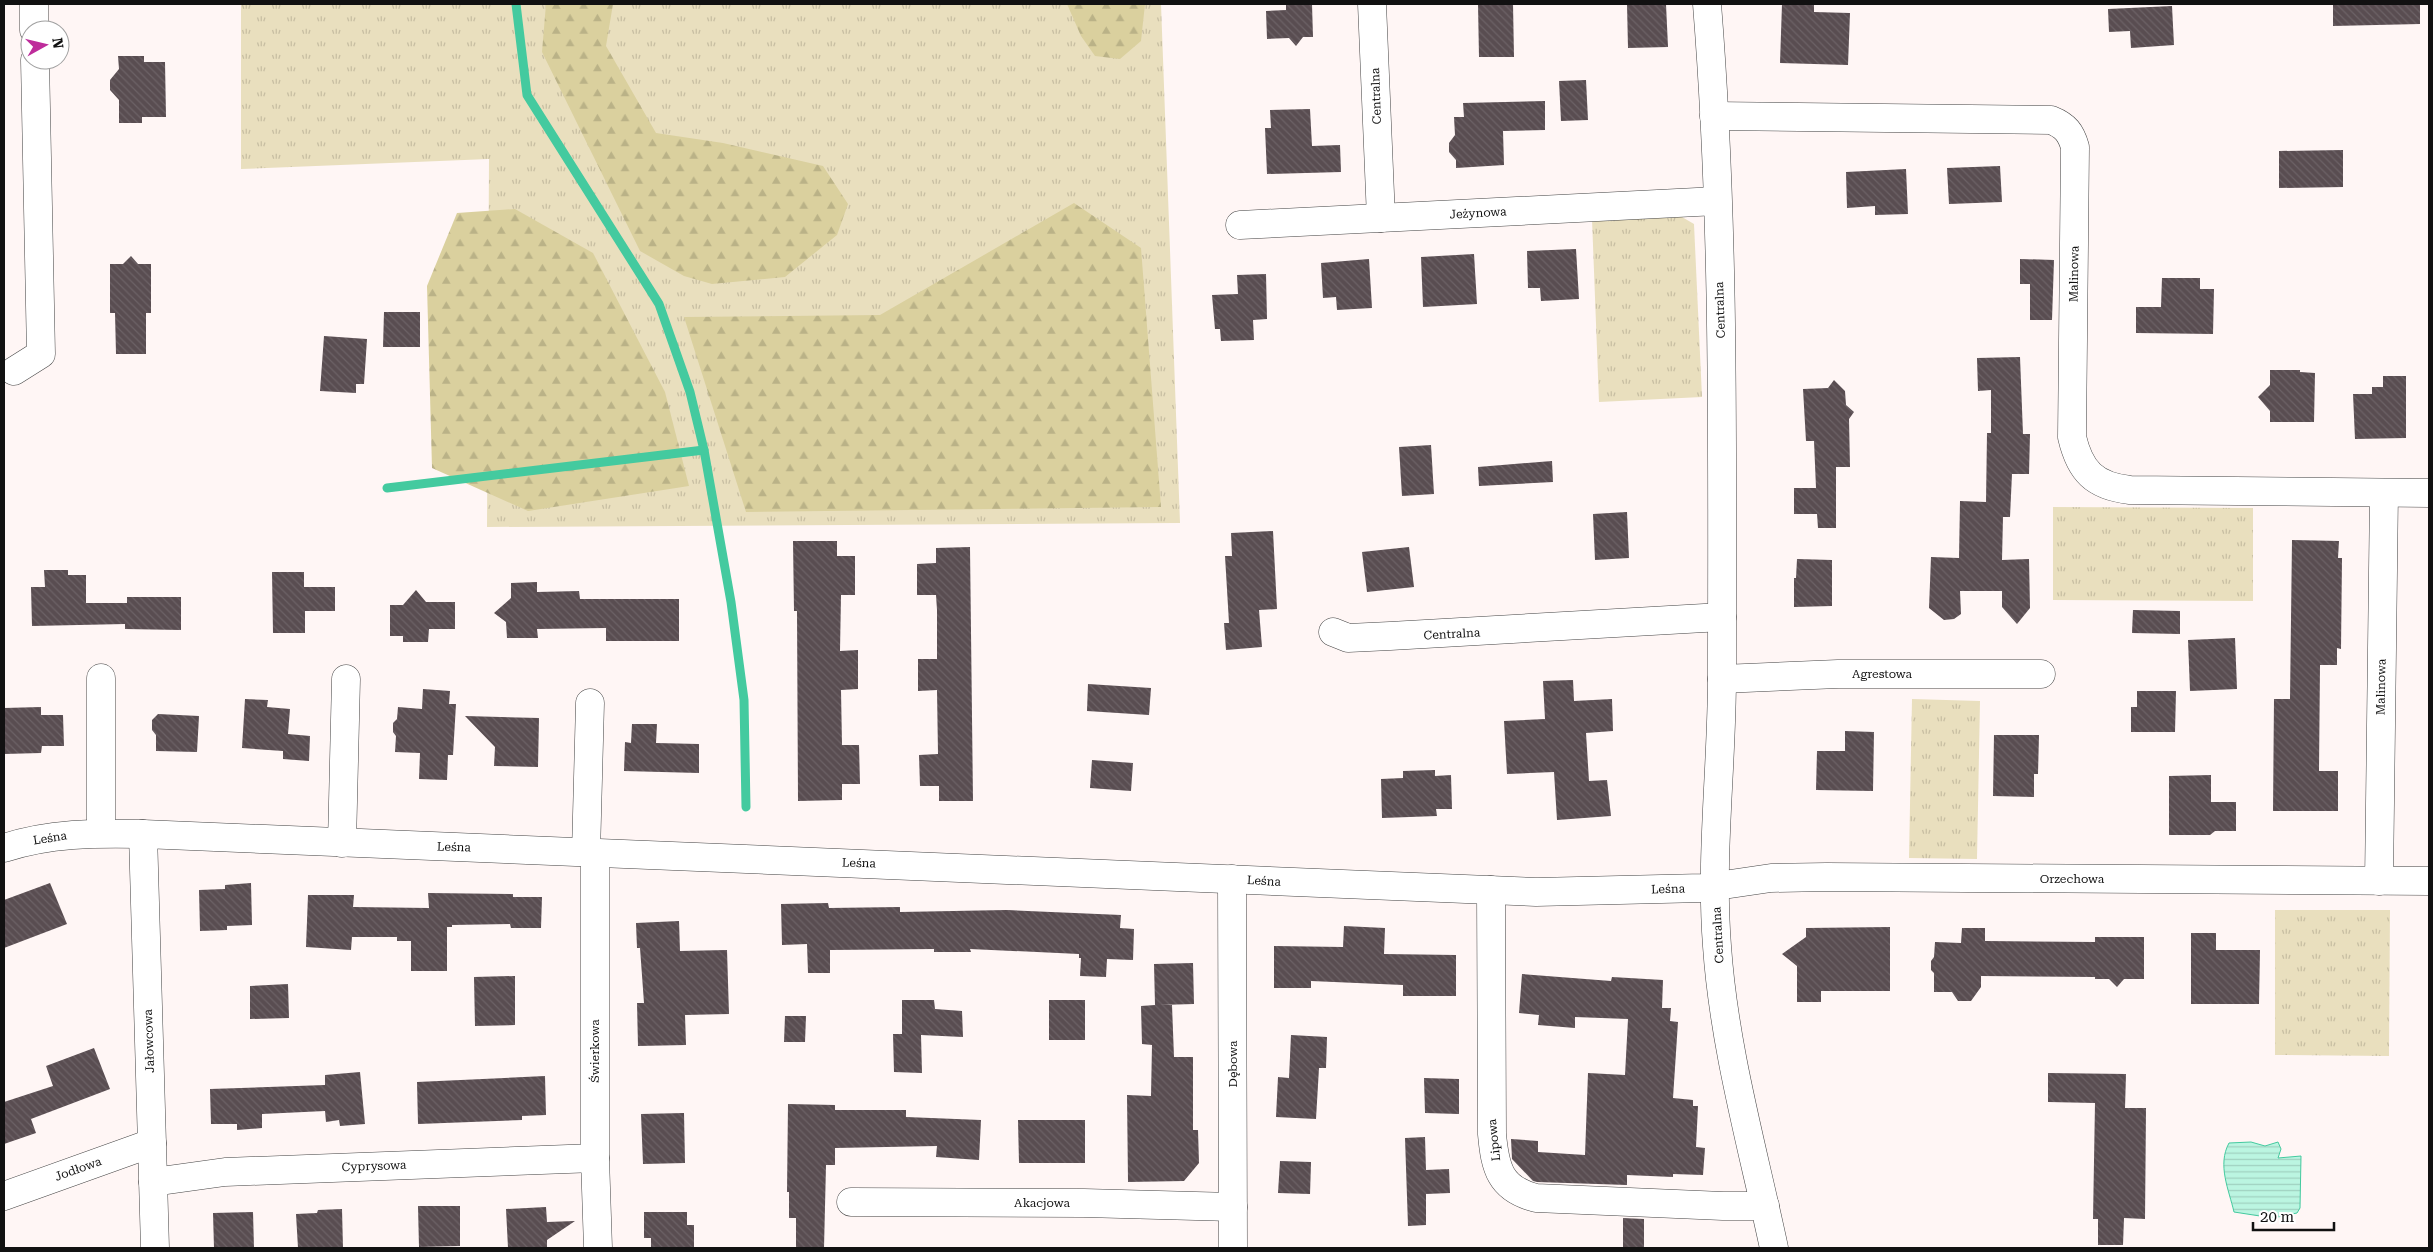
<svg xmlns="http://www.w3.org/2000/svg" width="2433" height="1252" viewBox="0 0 2433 1252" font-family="'Roboto Serif',serif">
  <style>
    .grass { fill: url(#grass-tufts) }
    .forest { fill: url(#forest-firs) }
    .water { fill: url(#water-rules); stroke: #44ca9f }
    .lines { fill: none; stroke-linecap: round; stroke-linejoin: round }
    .stream { stroke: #44ca9f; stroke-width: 9 }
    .building { fill: url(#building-back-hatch) }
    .minor-casing { stroke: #444; stroke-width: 29 }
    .tertiary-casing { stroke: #444; stroke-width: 29 }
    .minor { stroke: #fff; stroke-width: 28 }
    .tertiary { stroke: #fff; stroke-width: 28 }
    .labels { text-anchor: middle; stroke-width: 5; stroke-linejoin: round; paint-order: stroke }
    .street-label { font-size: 12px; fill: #111; stroke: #fff }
  </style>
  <defs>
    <pattern id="grass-tufts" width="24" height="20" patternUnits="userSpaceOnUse" patternTransform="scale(1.25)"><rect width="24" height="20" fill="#e9dfbe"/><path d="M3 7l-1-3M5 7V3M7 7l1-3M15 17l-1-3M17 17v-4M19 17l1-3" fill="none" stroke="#c7bea2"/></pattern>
    <pattern id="forest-firs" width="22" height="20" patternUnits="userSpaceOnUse" patternTransform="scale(1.25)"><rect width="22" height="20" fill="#dad09e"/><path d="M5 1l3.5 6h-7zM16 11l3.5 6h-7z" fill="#bab287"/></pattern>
    <pattern id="water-rules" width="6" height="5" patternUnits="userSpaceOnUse" patternTransform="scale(1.25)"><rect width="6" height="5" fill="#bbf5e1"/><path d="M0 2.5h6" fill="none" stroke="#a0d1c0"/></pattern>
    <pattern id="building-back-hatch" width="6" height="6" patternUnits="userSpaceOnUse" patternTransform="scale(1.25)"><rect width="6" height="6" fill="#594d51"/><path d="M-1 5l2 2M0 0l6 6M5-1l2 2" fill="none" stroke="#6c6266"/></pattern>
  </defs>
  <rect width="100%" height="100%" fill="#fff6f5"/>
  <!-- grass -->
  <g class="grass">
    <polygon points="241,4 1161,4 1180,523 487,527 489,159 241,169"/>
    <polygon points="1682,217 1694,224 1702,397 1599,402 1592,219"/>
    <polygon points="2053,507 2253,508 2253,601 2053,600"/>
    <polygon points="1912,699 1980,701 1977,859 1909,858"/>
    <polygon points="2275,910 2390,910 2389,1056 2275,1055"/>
  </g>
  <!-- forest -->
  <g class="forest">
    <polygon points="546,4 613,4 606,46 656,133 723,143 823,166 848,204 837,235 785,277 712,284 684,276 640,251 542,52"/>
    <polygon points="1067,4 1145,4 1141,41 1120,59 1095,56 1081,36"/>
    <polygon points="1074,203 1141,248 1161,507 746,512 684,317 880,315"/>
    <polygon points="515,209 593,253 665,392 689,486 528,511 432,468 427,286 457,213"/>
  </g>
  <!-- water -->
  <path class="water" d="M 2251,1142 L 2265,1146 L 2278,1142 L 2281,1149 L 2278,1158 L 2301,1156 L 2300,1208 L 2297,1213 L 2273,1218 L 2234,1212 C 2229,1190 2217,1165 2229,1143 Z"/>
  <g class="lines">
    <!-- stream -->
    <g class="stream">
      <polyline points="516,4 527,95 659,304 690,392 704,450 731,602 744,700 746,807"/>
      <polyline points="387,488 704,450"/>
    </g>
  </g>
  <!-- building -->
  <g class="building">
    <polygon points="1286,4 1312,4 1313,37 1303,37 1296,46 1289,38 1267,39 1266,11 1286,10"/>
    <polygon points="1478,4 1513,4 1514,57 1479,57"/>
    <polygon points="1627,4 1666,4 1668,47 1628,48"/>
    <polygon points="1782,4 1814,5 1814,12 1850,13 1848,65 1780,63"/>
    <polygon points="2333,4 2420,4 2420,24 2333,26"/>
    <polygon points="2172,6 2174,45 2131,48 2130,31 2109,32 2108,9"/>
    <polygon points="118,56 144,56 144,62 165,62 166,117 142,117 142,123 119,123 119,100 110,90 110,80 119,69"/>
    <polygon points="1586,80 1588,120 1561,121 1559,81"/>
    <polygon points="1545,101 1545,130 1503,131 1504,165 1456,168 1456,160 1449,152 1449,143 1455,135 1454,117 1464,117 1463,103"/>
    <polygon points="1310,109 1312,146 1340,145 1341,172 1267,174 1265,128 1271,128 1270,110"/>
    <polygon points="2343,150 2343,187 2279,188 2279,151"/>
    <polygon points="2000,166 2002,202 1949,204 1947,168"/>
    <polygon points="1906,169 1908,214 1875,215 1875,206 1847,208 1846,172"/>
    <polygon points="1576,249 1579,299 1541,301 1540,288 1528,288 1527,251"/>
    <polygon points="1474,254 1477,304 1423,307 1421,257"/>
    <polygon points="131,256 138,264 151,264 151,313 146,313 146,354 116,354 115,313 110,313 110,264 123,264"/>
    <polygon points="1369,259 1372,308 1337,310 1336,297 1323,298 1321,263"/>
    <polygon points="2020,259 2054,260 2052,320 2030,320 2030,284 2020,284"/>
    <polygon points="1266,274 1267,319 1253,320 1254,340 1221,341 1220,329 1215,329 1212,295 1238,294 1237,275"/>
    <polygon points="2162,278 2200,278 2200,289 2214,289 2213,334 2136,333 2136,307 2161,307"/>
    <polygon points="384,312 420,312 420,347 383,347"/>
    <polygon points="324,336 367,339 364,384 356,384 356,393 320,391"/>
    <polygon points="2020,357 2023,434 2030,434 2029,474 2012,474 2010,517 2003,517 2002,560 2029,559 2030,608 2017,624 2002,607 2002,591 1960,591 1961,614 1954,619 1944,620 1929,608 1931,557 1959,558 1960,501 1986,502 1987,433 1991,433 1991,390 1978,391 1977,358"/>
    <polygon points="2270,370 2300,370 2300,372 2315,373 2314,422 2270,422 2270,411 2258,397 2270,385"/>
    <polygon points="2383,376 2406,376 2406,438 2355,439 2353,394 2372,394 2372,387 2383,387"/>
    <polygon points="1834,380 1845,391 1846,405 1854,412 1849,419 1850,467 1836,467 1836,528 1818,528 1817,514 1794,514 1794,488 1816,488 1814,441 1806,441 1803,389 1828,388"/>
    <polygon points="1431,445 1434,494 1402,496 1399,447"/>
    <polygon points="1552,461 1553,482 1479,486 1478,467"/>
    <polygon points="1627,512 1629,558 1595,560 1593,514"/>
    <polygon points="1273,531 1277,609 1259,610 1262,647 1226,650 1224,623 1229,623 1225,556 1232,556 1231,533"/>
    <polygon points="2292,540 2339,541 2338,558 2342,558 2341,649 2337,648 2337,665 2320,665 2319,771 2338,771 2338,811 2273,811 2274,699 2290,699"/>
    <polygon points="793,541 837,541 837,556 855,556 855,595 841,595 840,651 858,650 858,689 841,690 842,745 859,745 860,784 842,784 842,800 798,801 797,611 794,611"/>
    <polygon points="970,547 973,801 939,801 939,786 920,786 919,755 938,754 937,690 918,691 918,659 937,659 937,610 936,595 917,595 917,564 936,563 936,548"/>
    <polygon points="1409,547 1414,587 1367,592 1362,552"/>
    <polygon points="1797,559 1832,560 1832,606 1794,607 1794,578 1796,578"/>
    <polygon points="44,570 68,570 68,575 86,575 86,603 127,603 127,597 181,597 181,630 125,629 125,624 32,626 31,587 45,587"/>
    <polygon points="272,572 304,572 304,587 335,587 335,611 305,611 305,633 273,633"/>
    <polygon points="537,582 537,592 579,591 580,599 679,599 679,641 606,641 606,628 537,629 538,638 507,638 506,622 494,613 511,598 511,583"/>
    <polygon points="416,590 426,602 455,602 455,629 429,629 428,642 403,642 403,636 390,636 390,605 403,605"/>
    <polygon points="2133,610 2180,611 2180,634 2132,633"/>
    <polygon points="2235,638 2237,689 2190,691 2188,640"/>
    <polygon points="1573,680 1574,701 1612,699 1613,731 1586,733 1589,781 1607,780 1611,816 1557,820 1554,772 1507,774 1504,721 1545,719 1543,681"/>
    <polygon points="1088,684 1151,688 1149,715 1087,711"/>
    <polygon points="423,689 450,691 449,704 456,704 453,755 448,755 447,780 419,779 420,753 395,752 396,736 393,732 393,723 397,719 398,707 422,709"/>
    <polygon points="2137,691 2176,691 2175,732 2131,732 2131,707 2137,707"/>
    <polygon points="245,699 268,700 267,707 290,709 288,734 310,736 309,761 283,759 283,751 242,748"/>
    <polygon points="41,707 41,715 63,715 64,746 42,746 41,753 4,754 4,708"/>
    <polygon points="158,714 199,716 197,752 156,751 156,735 152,730 152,720"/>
    <polygon points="465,716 539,718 538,767 494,766 495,747"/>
    <polygon points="632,724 657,724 656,743 699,744 699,773 624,771 625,742 631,743"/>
    <polygon points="1845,731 1874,732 1873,791 1816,790 1817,751 1845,751"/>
    <polygon points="1994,735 2039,735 2038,774 2034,774 2034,797 1993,796"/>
    <polygon points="1092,760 1133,763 1131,791 1090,788"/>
    <polygon points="1435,770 1435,776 1451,775 1452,809 1436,809 1437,816 1382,818 1381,779 1403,778 1403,771"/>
    <polygon points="2211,775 2211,802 2236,802 2236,831 2215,831 2210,835 2169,835 2169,776"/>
    <polygon points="50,883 67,924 4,948 4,900"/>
    <polygon points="251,883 252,925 227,926 227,930 200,931 199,890 225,889 225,885"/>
    <polygon points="428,893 513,894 513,897 542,897 541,928 511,928 510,924 452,925 452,927 447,927 447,971 411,971 411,941 397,941 397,937 352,937 351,950 306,947 308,895 354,895 353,907 429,908"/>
    <polygon points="828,903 829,908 900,907 900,912 1007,910 1121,915 1120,928 1134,929 1133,960 1107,959 1106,977 1080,976 1081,958 1079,958 1079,954 970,949 971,952 934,952 934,949 830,950 830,973 808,973 807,944 782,945 781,904"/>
    <polygon points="679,921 680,951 727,950 729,1014 685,1015 686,1045 638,1046 637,1003 644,1003 640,948 637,948 636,923"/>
    <polygon points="1344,926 1385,928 1384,954 1456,955 1456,996 1403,996 1403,985 1311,981 1311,988 1274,988 1274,946 1343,947"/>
    <polygon points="1890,927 1890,991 1821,991 1821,1002 1797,1002 1797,966 1782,954 1806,937 1806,928"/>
    <polygon points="1962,928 1985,928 1985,941 2095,942 2095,937 2144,937 2144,979 2124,979 2117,987 2109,979 2095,979 2095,977 1981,976 1981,987 1971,1001 1958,1001 1952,992 1934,992 1934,973 1931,970 1931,961 1934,957 1935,942 1961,943"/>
    <polygon points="2191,933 2216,933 2216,950 2260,950 2259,1004 2191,1004"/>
    <polygon points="1193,963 1194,1004 1160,1005 1172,1005 1174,1057 1193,1057 1193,1130 1198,1130 1199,1163 1184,1181 1128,1182 1127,1095 1151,1096 1152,1045 1142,1044 1141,1006 1155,1005 1154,964"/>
    <polygon points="1522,974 1611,981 1612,977 1663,980 1662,1008 1671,1008 1670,1021 1678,1022 1673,1098 1693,1100 1693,1106 1698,1106 1696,1147 1705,1148 1703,1175 1673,1174 1673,1177 1627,1175 1627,1185 1537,1182 1533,1181 1512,1159 1511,1139 1538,1141 1538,1152 1585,1155 1588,1073 1625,1075 1628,1019 1575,1017 1575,1028 1538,1025 1539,1015 1519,1013"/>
    <polygon points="515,976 515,1025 475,1026 474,977"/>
    <polygon points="288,984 289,1018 250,1019 250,986"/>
    <polygon points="902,1000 934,1000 935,1009 962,1011 963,1037 921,1035 922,1073 894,1072 893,1034 902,1034"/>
    <rect x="1049" y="1000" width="36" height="40"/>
    <polygon points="785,1016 806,1016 805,1042 784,1042"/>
    <polygon points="1291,1035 1327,1037 1326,1068 1319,1068 1316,1119 1276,1117 1278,1077 1289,1078"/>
    <polygon points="94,1048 110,1089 31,1119 36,1133 4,1144 4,1102 53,1086 46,1066"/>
    <polygon points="360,1072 365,1124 340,1126 339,1120 326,1122 325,1111 262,1114 262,1128 237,1130 237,1124 211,1124 210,1089 325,1085 325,1075"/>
    <polygon points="2048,1073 2126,1074 2125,1108 2146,1108 2145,1219 2124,1218 2123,1245 2098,1245 2098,1219 2093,1219 2095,1103 2048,1102"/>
    <polygon points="545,1076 546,1115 522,1116 522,1120 418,1124 417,1082"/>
    <polygon points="1424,1078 1459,1079 1459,1114 1425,1113"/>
    <polygon points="788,1104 835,1105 835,1110 906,1110 906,1117 981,1120 979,1160 936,1157 937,1146 835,1148 835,1165 826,1165 824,1248 796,1248 796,1218 789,1218 789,1192 787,1192"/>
    <polygon points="684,1113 685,1163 643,1164 641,1114"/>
    <polygon points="1018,1120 1085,1120 1085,1163 1019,1163"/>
    <polygon points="1425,1137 1426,1170 1449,1169 1450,1193 1426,1194 1426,1225 1408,1226 1405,1138"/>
    <polygon points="1280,1161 1311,1162 1310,1194 1278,1193"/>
    <polygon points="418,1206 460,1206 460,1246 419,1247"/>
    <polygon points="546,1207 547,1222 575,1221 547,1240 547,1248 508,1248 506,1209"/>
    <polygon points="342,1209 343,1248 298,1248 296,1214 317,1213 318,1210"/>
    <polygon points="253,1212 254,1248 214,1248 213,1213"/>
    <polygon points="644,1212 687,1212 687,1225 694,1225 694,1248 651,1248 651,1238 644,1238"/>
    <polygon points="1623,1218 1644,1219 1644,1248 1623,1248"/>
  </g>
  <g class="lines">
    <defs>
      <g id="minor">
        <polyline points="34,4 34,30"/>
        <polyline points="1372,4 1381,218"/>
        <path d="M 1714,116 L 2051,120 C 2066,126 2071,133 2075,147 L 2072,437 C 2080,471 2094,486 2130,490 L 2429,493"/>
        <polyline points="1240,225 1717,201"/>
        <polyline points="14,371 41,354 35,60"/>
        <polyline points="1333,632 1348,638 1390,636 1722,617"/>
        <polyline points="1722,679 1838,674 2041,674"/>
        <polyline points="101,833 101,678"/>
        <polyline points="143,834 155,1248"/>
        <polyline points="342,843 346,679"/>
        <path d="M 4,848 C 49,833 96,833 143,834 L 1536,892 L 1703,888 L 1771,878 L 1827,877 L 2429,881"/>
        <polyline points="586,853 590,703"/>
        <polyline points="595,854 595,1158 598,1248"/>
        <polyline points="1232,879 1233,1248"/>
        <polyline points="2379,881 2384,493"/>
        <path d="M 1491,890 L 1492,1134 C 1495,1168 1500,1189 1536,1198 L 1723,1206 L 1765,1206"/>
        <polyline points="153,1182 225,1172 595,1158"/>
        <polyline points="4,1196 152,1143"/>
        <polyline points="851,1202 1084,1203 1233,1207"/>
      </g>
      <path id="tertiary" d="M 1707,4 C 1725,227 1722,452 1722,676 C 1722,766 1710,856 1717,946 C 1724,1048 1753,1149 1774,1248"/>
    </defs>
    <!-- minor casing -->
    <use href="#minor" class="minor-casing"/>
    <!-- tertiary casing -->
    <use href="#tertiary" class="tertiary-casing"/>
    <!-- minor -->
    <use href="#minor" class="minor"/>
    <!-- tertiary -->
    <use href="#tertiary" class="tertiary"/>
  </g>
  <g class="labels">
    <!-- street labels -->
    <g class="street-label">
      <text transform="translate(1376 96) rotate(-92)" y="4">Centralna</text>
      <text transform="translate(1478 213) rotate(-3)" y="4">Jeżynowa</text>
      <text transform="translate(2074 274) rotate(-89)" y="4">Malinowa</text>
      <text transform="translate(1720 310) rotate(-92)" y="4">Centralna</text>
      <text transform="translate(1452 634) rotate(-3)" y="4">Centralna</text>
      <text x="1882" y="678">Agrestowa</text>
      <text transform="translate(2381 687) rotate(-89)" y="4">Malinowa</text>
      <text transform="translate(50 838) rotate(-9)" y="4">Leśna</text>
      <text transform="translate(454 847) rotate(2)" y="4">Leśna</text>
      <text transform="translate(859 863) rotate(2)" y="4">Leśna</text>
      <text x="2072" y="883">Orzechowa</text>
      <text transform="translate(1264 881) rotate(3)" y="4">Leśna</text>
      <text transform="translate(1668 889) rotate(-2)" y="4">Leśna</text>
      <text transform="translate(1718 935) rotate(-93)" y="4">Centralna</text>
      <text transform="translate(149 1041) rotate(-92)" y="4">Jałowcowa</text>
      <text transform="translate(595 1051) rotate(-90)" y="4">Świerkowa</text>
      <text transform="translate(1233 1064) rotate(-90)" y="4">Dębowa</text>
      <text transform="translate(1494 1140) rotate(-96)" y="4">Lipowa</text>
      <text transform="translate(374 1166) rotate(-2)" y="4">Cyprysowa</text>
      <text transform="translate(78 1169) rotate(-20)" y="4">Jodłowa</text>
      <text x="1042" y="1207">Akacjowa</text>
    </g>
  </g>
  <!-- border -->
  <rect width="2433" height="1252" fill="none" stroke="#111111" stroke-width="10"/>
  <!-- north arrow -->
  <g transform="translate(45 45) rotate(82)"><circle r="24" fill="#ffffff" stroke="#a0a0a0"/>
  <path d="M0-4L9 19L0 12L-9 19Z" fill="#be2c9b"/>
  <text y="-8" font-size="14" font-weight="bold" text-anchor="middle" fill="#111111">N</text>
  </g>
  <!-- scale -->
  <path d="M2253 1222v8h81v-8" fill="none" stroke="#111111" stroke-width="2.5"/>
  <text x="2260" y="1222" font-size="15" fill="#111111" stroke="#ffffff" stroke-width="4" paint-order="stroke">20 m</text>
</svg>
